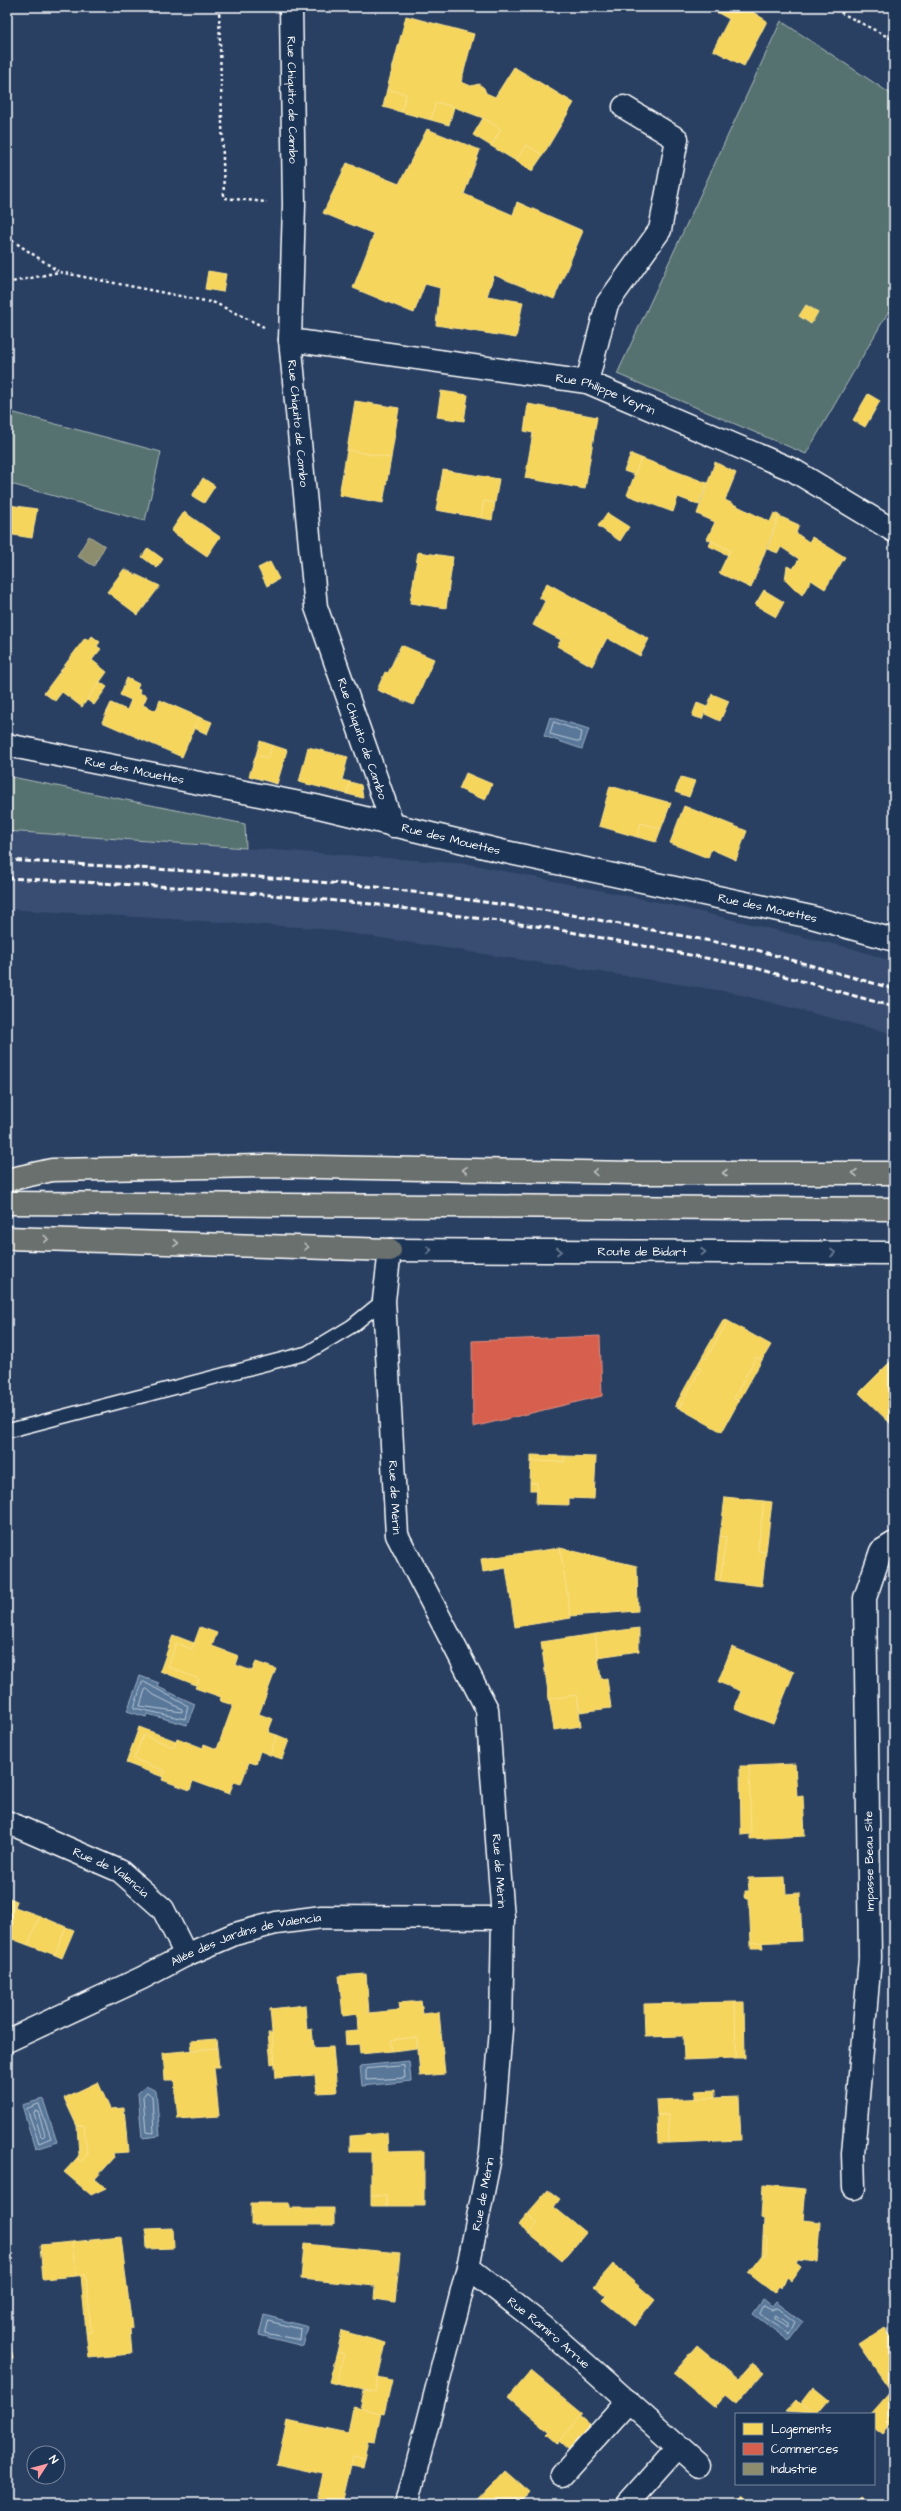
<svg xmlns="http://www.w3.org/2000/svg" width="901" height="2511" viewBox="0 0 901 2511" font-family="'Architects Daughter',sans-serif">
  <style>
    .built { fill: #394d71 }
    .green { fill: #577270; stroke: #abb8b8 }
    .water { fill: #587799; stroke: #9badc2 }
    .homes { fill: #f6d55c; stroke: #f9e28d }
    .shops { fill: #d6604d; stroke: #e29082 }
    .industry { fill: #8c8c6e; stroke: #aeae9a }
    .lines { fill: none; stroke-linecap: round; stroke-linejoin: round }
    .shore { stroke: #bcc9d6; stroke-width: 1 }
    .lane-casing { stroke: #fff; stroke-width: 16 }
    .street-casing { stroke: #fff; stroke-width: 25 }
    .secondary-casing { stroke: #fff; stroke-width: 25 }
    .primary-casing { stroke: #fff; stroke-width: 25 }
    .path { stroke: #fff; stroke-width: 2.5; stroke-dasharray: 3 3; stroke-linecap: butt }
    .lane { stroke: #1d3557; stroke-width: 13 }
    .street { stroke: #1d3557; stroke-width: 22 }
    .secondary { stroke: #1d3557; stroke-width: 22 }
    .primary { stroke: #6b706d; stroke-width: 22 }
    .rail { stroke: #fff; stroke-width: 3; stroke-dasharray: 6 3; stroke-linecap: butt }
    .oneway { stroke: #bcbfbd }
    .oneway2 { stroke: #6c7c92 }
    .labels { text-anchor: middle; stroke-width: 4; stroke-linejoin: round; paint-order: stroke }
    .street-label { font-size: 12px; fill: #fff; stroke: #1d3557 }
  </style>
  <rect width="100%" height="100%" fill="#2a4063"/>
  <filter id="ink" filterUnits="userSpaceOnUse"><feTurbulence type="fractalNoise" baseFrequency=".025" numOctaves="2"/><feDisplacementMap in="SourceGraphic" scale="8" xChannelSelector="R" yChannelSelector="G"/><feConvolveMatrix kernelMatrix="1 2 1 2 8 2 1 2 1" color-interpolation-filters="sRGB"/></filter>
  <g filter="url(#ink)">
    <!-- built -->
    <polygon class="built" points="7,831 469,864 667,904 854,949 894,962 894,1034 730,992 316,928 7,909"/>
    <!-- green -->
    <g class="green">
      <polygon points="781,21 894,96 894,302 806,454 617,374"/>
      <polygon points="7,411 161,452 145,521 7,483"/>
      <polygon points="7,776 245,824 246,848 7,831"/>
    </g>
    <!-- water -->
    <g class="water">
      <polygon points="550,717 589,729 582,749 544,736"/>
      <polygon points="140,1676 159,1683 158,1687 195,1704 187,1725 148,1714 146,1717 127,1711"/>
      <polygon points="409,2061 411,2081 362,2086 360,2066"/>
      <polygon points="146,2086 156,2091 160,2136 142,2138 138,2093"/>
      <polygon points="43,2099 57,2142 35,2149 22,2105"/>
      <polygon points="763,2300 772,2307 776,2302 803,2322 789,2341 753,2314"/>
      <polygon points="264,2315 308,2327 303,2346 259,2335"/>
    </g>
    <!-- homes -->
    <g class="homes">
      <polygon points="712,7 745,7 767,21 744,66 713,50 729,19 711,9"/>
      <polygon points="406,16 474,34 461,82 471,86 479,84 484,88 486,93 495,97 514,67 574,103 543,155 526,145 516,161 491,146 501,129 483,118 454,107 436,102 431,120 401,112 406,94 387,89"/>
      <polygon points="387,89 406,94 401,112 383,107"/>
      <polygon points="436,102 454,107 449,125 431,120"/>
      <polygon points="483,118 501,129 491,146 473,135"/>
      <polygon points="427,129 480,150 464,194 513,215 517,202 583,231 554,299 494,275 487,296 523,302 516,338 436,325 440,288 425,284 414,313 353,288 374,234 323,213 347,163 399,184"/>
      <polygon points="526,145 543,155 532,171 516,161"/>
      <polygon points="208,271 226,274 223,292 205,289"/>
      <polygon points="806,305 818,312 811,324 799,316"/>
      <polygon points="441,391 468,395 464,421 437,417"/>
      <polygon points="868,394 880,401 865,427 853,420"/>
      <polygon points="355,401 399,408 391,458 347,450"/>
      <polygon points="528,404 597,417 585,489 525,478 533,433 524,431"/>
      <polygon points="347,450 391,458 383,503 339,495"/>
      <polygon points="631,454 641,458 635,475 624,471"/>
      <polygon points="641,458 707,483 699,505 678,497 673,512 627,495"/>
      <polygon points="715,462 736,473 725,500 770,522 774,513 779,515 751,588 719,573 730,550 707,539 715,522 697,514"/>
      <polygon points="443,470 499,479 495,503 484,501 481,518 436,510"/>
      <polygon points="203,478 215,486 204,503 192,496"/>
      <polygon points="484,501 495,503 492,520 481,518"/>
      <polygon points="9,505 37,509 32,538 7,534"/>
      <polygon points="184,512 220,537 207,556 171,531"/>
      <polygon points="607,513 629,527 620,541 598,526"/>
      <polygon points="779,516 799,525 796,533 809,542 812,537 845,557 825,589 811,580 802,595 785,580 787,566 793,569 799,559 781,547 778,553 767,549"/>
      <polygon points="711,541 730,550 728,555 709,546"/>
      <polygon points="148,548 163,559 157,568 142,557"/>
      <polygon points="418,552 453,557 446,608 410,603"/>
      <polygon points="270,562 279,579 267,586 258,568"/>
      <polygon points="124,569 160,586 138,615 107,592"/>
      <polygon points="547,583 649,639 640,656 607,638 592,666 557,646 561,640 533,625 545,601 539,597"/>
      <polygon points="764,590 784,602 776,617 755,605"/>
      <polygon points="92,636 100,642 97,646 101,649 92,660 107,672 82,707 62,692 55,701 44,693 85,638 89,640"/>
      <polygon points="401,645 434,659 414,705 377,690 385,672 388,673"/>
      <polygon points="127,678 139,684 137,689 140,690 139,693 147,696 143,705 156,711 160,700 199,717 182,757 102,722 111,703 127,710 131,700 120,695"/>
      <polygon points="100,682 107,687 94,705 87,700"/>
      <polygon points="712,694 729,701 720,721 705,714"/>
      <polygon points="697,703 707,707 702,719 692,716"/>
      <polygon points="199,717 212,722 207,734 194,728"/>
      <polygon points="260,741 272,745 268,758 256,755"/>
      <polygon points="272,745 287,750 277,784 249,776 256,755 268,758"/>
      <polygon points="308,747 348,757 342,780 350,782 347,794 299,782"/>
      <polygon points="466,773 492,784 485,800 459,789"/>
      <polygon points="681,777 695,781 689,797 675,792"/>
      <polygon points="350,782 361,785 363,798 347,794"/>
      <polygon points="610,786 671,803 661,829 641,823 637,837 599,826"/>
      <polygon points="684,806 747,831 736,860 711,849 708,858 670,843"/>
      <polygon points="641,823 661,829 656,842 637,837"/>
      <polygon points="724,1319 728,1321 706,1359 702,1357"/>
      <polygon points="728,1321 771,1345 762,1360 756,1357 734,1398 739,1401 722,1432 679,1408 701,1368 697,1366 702,1357 706,1359"/>
      <polygon points="756,1357 762,1360 739,1401 734,1398"/>
      <polygon points="894,1358 894,1427 859,1393"/>
      <polygon points="697,1366 701,1368 679,1408 675,1406"/>
      <polygon points="531,1455 565,1456 564,1462 531,1461"/>
      <polygon points="565,1456 596,1457 594,1499 569,1498 569,1505 536,1504 537,1483 530,1483 531,1461 564,1462"/>
      <rect x="530" y="1483" width="7" height="7"/>
      <polygon points="725,1497 764,1501 758,1551 766,1552 762,1586 720,1581 726,1537 720,1536"/>
      <polygon points="764,1501 772,1502 766,1552 758,1551"/>
      <polygon points="720,1536 726,1537 720,1581 715,1580"/>
      <polygon points="560,1548 637,1566 638,1611 570,1616"/>
      <polygon points="560,1548 571,1618 515,1627 506,1568 483,1572 481,1559"/>
      <polygon points="200,1627 217,1633 212,1646 239,1656 236,1665 252,1671 256,1662 276,1669 259,1714 273,1719 268,1732 277,1735 270,1755 260,1751 256,1764 249,1762 241,1784 234,1782 229,1794 193,1781 190,1790 162,1780 165,1771 134,1759 143,1735 174,1747 177,1738 203,1748 204,1744 217,1749 233,1705 220,1701 221,1697 195,1688 199,1679 168,1667 176,1643 192,1649"/>
      <polygon points="639,1628 639,1651 598,1657 595,1634"/>
      <polygon points="595,1634 601,1679 607,1678 611,1708 580,1712 577,1695 549,1699 541,1642"/>
      <polygon points="173,1635 194,1643 192,1649 176,1643 168,1667 199,1679 196,1685 160,1671"/>
      <polygon points="732,1647 794,1672 773,1724 734,1709 741,1691 718,1682"/>
      <polygon points="577,1695 581,1726 554,1730 549,1699"/>
      <polygon points="139,1727 176,1741 174,1747 143,1735 134,1759 165,1771 163,1777 126,1763"/>
      <polygon points="277,1735 289,1740 282,1759 270,1755"/>
      <polygon points="795,1764 797,1797 803,1796 805,1836 750,1839 749,1766"/>
      <polygon points="740,1766 749,1766 751,1834 741,1835"/>
      <polygon points="785,1877 786,1894 800,1893 802,1941 751,1943 749,1898 745,1898 745,1891 749,1891 748,1878"/>
      <polygon points="7,1897 17,1901 15,1907 40,1916 28,1945 7,1937"/>
      <polygon points="40,1916 66,1927 55,1955 28,1945"/>
      <polygon points="66,1927 74,1930 62,1958 55,1955"/>
      <polygon points="762,1942 763,1948 751,1948 751,1943"/>
      <polygon points="366,1974 369,2013 400,2010 399,2003 421,2001 423,2014 439,2012 445,2074 420,2076 417,2037 391,2040 392,2051 360,2054 359,2044 346,2045 345,2032 358,2031 357,2014 343,2016 339,1976"/>
      <polygon points="735,2002 744,2002 745,2058 736,2058"/>
      <polygon points="735,2002 736,2058 684,2060 683,2036 645,2037 644,2004"/>
      <polygon points="305,2005 307,2030 312,2029 314,2048 333,2047 337,2092 317,2093 315,2075 276,2078 270,2009"/>
      <polygon points="268,2033 272,2033 275,2063 271,2064"/>
      <polygon points="417,2037 417,2048 392,2051 391,2040"/>
      <polygon points="216,2039 217,2048 192,2050 191,2041"/>
      <polygon points="217,2048 219,2067 214,2067 219,2116 178,2119 174,2080 165,2080 163,2053"/>
      <polygon points="98,2082 110,2109 124,2108 128,2152 113,2153 114,2158 95,2179 106,2188 91,2195 64,2172 77,2158 81,2161 87,2155 84,2125 77,2126 64,2098"/>
      <polygon points="715,2090 715,2098 695,2099 695,2091"/>
      <polygon points="739,2097 741,2140 669,2143 668,2115 657,2115 656,2100"/>
      <polygon points="657,2115 668,2115 669,2143 658,2143"/>
      <polygon points="84,2125 87,2155 81,2161 77,2158 79,2155 77,2126"/>
      <polygon points="387,2133 388,2152 424,2151 424,2206 386,2206 386,2196 371,2196 371,2152 350,2152 350,2136"/>
      <polygon points="763,2185 806,2189 803,2220 821,2222 818,2262 798,2260 796,2263 801,2267 791,2281 786,2277 781,2288 779,2286 774,2293 748,2273 762,2255 766,2255 767,2237 763,2237 764,2219 761,2218"/>
      <polygon points="548,2190 560,2199 554,2207 586,2233 562,2261 529,2234 538,2223 527,2214"/>
      <rect x="371" y="2196" width="15" height="10"/>
      <polygon points="251,2203 289,2203 289,2208 334,2208 334,2225 251,2225"/>
      <polygon points="527,2214 538,2223 529,2234 518,2225"/>
      <polygon points="173,2228 174,2248 147,2249 146,2229"/>
      <polygon points="121,2237 132,2328 130,2329 132,2354 89,2358 86,2332 91,2331 86,2275 76,2276 72,2242"/>
      <polygon points="763,2237 767,2237 766,2255 762,2255"/>
      <polygon points="72,2242 76,2276 43,2279 40,2245"/>
      <polygon points="304,2244 400,2253 395,2302 374,2299 375,2286 301,2279"/>
      <polygon points="613,2264 655,2300 634,2326 602,2300 606,2296 594,2286"/>
      <polygon points="81,2275 86,2275 91,2331 86,2332"/>
      <polygon points="7,2328 13,2358 7,2359"/>
      <polygon points="885,2328 894,2341 894,2422 883,2434 874,2427 874,2414 871,2414 891,2391 859,2345"/>
      <polygon points="342,2331 386,2343 375,2392 336,2384 344,2354 337,2352"/>
      <polygon points="697,2345 738,2379 752,2363 764,2372 737,2403 726,2394 715,2408 673,2373"/>
      <polygon points="337,2352 344,2354 336,2384 329,2382"/>
      <polygon points="531,2371 583,2414 557,2444 546,2434 549,2431 509,2397"/>
      <polygon points="378,2377 392,2380 384,2414 360,2409 364,2390 375,2392"/>
      <polygon points="813,2387 829,2400 817,2414 812,2414 800,2404"/>
      <polygon points="796,2400 800,2404 812,2414 785,2412"/>
      <polygon points="353,2407 381,2413 375,2442 369,2441 365,2458 353,2456 342,2504 323,2504 324,2500 317,2499 323,2474 277,2464 287,2421 348,2434"/>
      <polygon points="580,2416 592,2426 570,2451 559,2441"/>
      <polygon points="353,2456 365,2458 363,2467 351,2465"/>
      <polygon points="506,2471 530,2492 520,2504 475,2504"/>
      <polygon points="743,2496 753,2504 736,2504"/>
      <polygon points="863,2497 871,2504 857,2504"/>
    </g>
    <!-- shops -->
    <polygon class="shops" points="600,1336 602,1396 473,1427 472,1341"/>
    <!-- industry -->
    <polygon class="industry" points="89,536 105,546 94,566 77,556"/>
    <g class="lines">
      <!-- shore -->
      <g class="shore">
        <polygon points="554,722 582,732 580,742 550,734"/>
        <polygon points="144,1682 188,1706 185,1719 134,1708 142,1683"/>
        <polygon points="147,1689 154,1695 182,1709 182,1712 140,1706 145,1690"/>
        <polygon points="404,2066 405,2078 366,2080 366,2069"/>
        <polygon points="147,2092 152,2096 154,2133 146,2132 143,2097"/>
        <polygon points="39,2104 51,2138 39,2143 27,2109"/>
        <polygon points="35,2111 38,2112 45,2135 43,2137 41,2136 34,2113"/>
        <polygon points="764,2306 771,2310 778,2308 796,2322 790,2334 760,2314"/>
        <polygon points="775,2315 789,2323 789,2327 774,2318"/>
        <polygon points="268,2321 301,2329 300,2340 265,2333"/>
      </g>
      <defs>
        <polyline id="lane" points="7,1431 307,1353 352,1326 384,1300"/>
        <g id="street">
          <path id="s1" d="M 291,7 L 294,205 L 290,340 L 316,607 L 393,826"/>
          <path id="s2" d="M 290,340 L 587,382 L 793,470 L 894,531"/>
          <polyline points="587,382 607,304 660,230 677,139 624,107"/>
          <path id="s3" d="M 7,745 L 315,806 L 501,851 L 811,917 L 894,940"/>
          <path id="s4" d="M 390,1250 L 384,1300 L 397,1535 L 487,1709 L 503,1918 L 501,2029 L 491,2152 L 468,2267 L 407,2504"/>
          <path id="s5" d="M 7,1822 L 120,1871 L 163,1909 L 186,1955"/>
          <path id="s6" d="M 7,2041 L 142,1978 L 186,1955 L 235,1934 L 276,1923 L 322,1917 L 503,1918"/>
          <polyline points="854,2188 853,2154 870,1958 865,1598 881,1551 894,1543"/>
          <path id="s7" d="M 468,2267 L 544,2327 L 699,2465"/>
          <polyline points="562,2475 628,2401"/>
          <polyline points="627,2504 678,2447"/>
        </g>
        <g id="secondary">
          <path id="s8" d="M 390,1250 L 894,1253"/>
        </g>
        <g id="primary">
          <polyline points="7,1180 52,1170 265,1166 634,1173 894,1173"/>
          <polyline points="7,1203 894,1209"/>
          <polyline points="7,1238 390,1250"/>
        </g>
      </defs>
      <!-- lane casing -->
      <use href="#lane" class="lane-casing"/>
      <!-- street casing -->
      <use href="#street" class="street-casing"/>
      <!-- secondary casing -->
      <use href="#secondary" class="secondary-casing"/>
      <!-- primary casing -->
      <use href="#primary" class="primary-casing"/>
      <!-- path -->
      <g class="path">
        <polyline points="219,7 224,198 267,202"/>
        <polyline points="830,7 894,40"/>
        <polyline points="7,237 58,271"/>
        <polyline points="7,283 59,272 215,303 264,327"/>
      </g>
      <!-- lane -->
      <use href="#lane" class="lane"/>
      <!-- street -->
      <use href="#street" class="street"/>
      <!-- secondary -->
      <use href="#secondary" class="secondary"/>
      <!-- primary -->
      <use href="#primary" class="primary"/>
      <!-- rail -->
      <g class="rail">
        <polyline points="7,860 188,871 377,887 556,912 753,949 894,989"/>
        <polyline points="7,878 192,888 371,904 550,928 752,967 894,1007"/>
      </g>
    </g>
    <!-- one-way arrows -->
    <defs><path id="oneway-chevron" d="M-2-3.5L2.5 0L-2 3.5" fill="none" stroke-width="1.6" stroke-linecap="round" stroke-linejoin="round"/></defs>
    <g class="oneway">
      <use href="#oneway-chevron" transform="translate(465 1170) rotate(-179)"/>
      <use href="#oneway-chevron" transform="translate(595 1172) rotate(-179)"/>
      <use href="#oneway-chevron" transform="translate(725 1173) rotate(-180)"/>
      <use href="#oneway-chevron" transform="translate(855 1173) rotate(-180)"/>
      <use href="#oneway-chevron" transform="translate(46 1239) rotate(2)"/>
      <use href="#oneway-chevron" transform="translate(176 1243) rotate(2)"/>
      <use href="#oneway-chevron" transform="translate(306 1247) rotate(2)"/>
    </g>
    <g class="oneway2">
      <use href="#oneway-chevron" transform="translate(429 1250)"/>
      <use href="#oneway-chevron" transform="translate(559 1251)"/>
      <use href="#oneway-chevron" transform="translate(703 1252)"/>
      <use href="#oneway-chevron" transform="translate(833 1253)"/>
    </g>
  </g>
  <g class="labels">
    <!-- street labels -->
    <g class="street-label">
      <text dy="4" stroke="none"><textPath href="#s1" startOffset="93">Rue Chiquito de Cambo</textPath></text>
      <text dy="4" stroke="none"><textPath href="#s2" startOffset="321">Rue Philippe Veyrin</textPath></text>
      <text dy="4" stroke="none"><textPath href="#s1" startOffset="417">Rue Chiquito de Cambo</textPath></text>
      <text dy="4" stroke="none"><textPath href="#s1" startOffset="741">Rue Chiquito de Cambo</textPath></text>
      <text dy="4" stroke="none"><textPath href="#s3" startOffset="130">Rue des Mouettes</textPath></text>
      <text dy="4" stroke="none"><textPath href="#s3" startOffset="454">Rue des Mouettes</textPath></text>
      <text dy="4" stroke="none"><textPath href="#s3" startOffset="778">Rue des Mouettes</textPath></text>
      <text dy="4" stroke="none"><textPath href="#s8" startOffset="252">Route de Bidart</textPath></text>
      <text dy="4" stroke="none"><textPath href="#s4" startOffset="248">Rue de Mérin</textPath></text>
      <text transform="translate(869 1861) rotate(-91)" y="4">Impasse Beau Site</text>
      <text dy="4" stroke="none"><textPath href="#s4" startOffset="644">Rue de Mérin</textPath></text>
      <text dy="4" stroke="none"><textPath href="#s5" startOffset="116">Rue de Valencia</textPath></text>
      <text dy="4" stroke="none"><textPath href="#s6" startOffset="261">Allée des Jardins de Valencia</textPath></text>
      <text transform="translate(483 2194) rotate(-79)" y="4">Rue de Mérin</text>
      <text dy="4" stroke="none"><textPath href="#s7" startOffset="104">Rue Ramiro Arrue</textPath></text>
    </g>
  </g>
  <!-- margin -->
  <rect width="901" height="2511" fill="none" stroke="#1d3557" stroke-width="24"/>
  <rect x="12" y="12" width="877" height="2487" fill="none" stroke="#fff" stroke-width="1.5" filter="url(#ink)"/>
  <!-- legend -->
  <rect x="735" y="2413" width="140" height="72" fill="#1d3557" stroke="#77869a"/>
  <rect x="743" y="2423" width="20" height="12" fill="#f6d55c" stroke="#77869a"/>
  <text x="771" y="2433" font-size="12" fill="#ffffff">Logements</text>
  <rect x="743" y="2443" width="20" height="12" fill="#d6604d" stroke="#77869a"/>
  <text x="771" y="2453" font-size="12" fill="#ffffff">Commerces</text>
  <rect x="743" y="2463" width="20" height="12" fill="#8c8c6e" stroke="#77869a"/>
  <text x="771" y="2473" font-size="12" fill="#ffffff">Industrie</text>
  <!-- north arrow -->
  <g transform="translate(46 2465) rotate(54)"><circle r="19" fill="#1d3557" stroke="#77869a"/>
  <path d="M0-3L7 15L0 10L-7 15Z" fill="#ff9aa2"/>
  <text y="-6" font-size="11" font-weight="bold" text-anchor="middle" fill="#ffffff">N</text>
  </g>
</svg>
